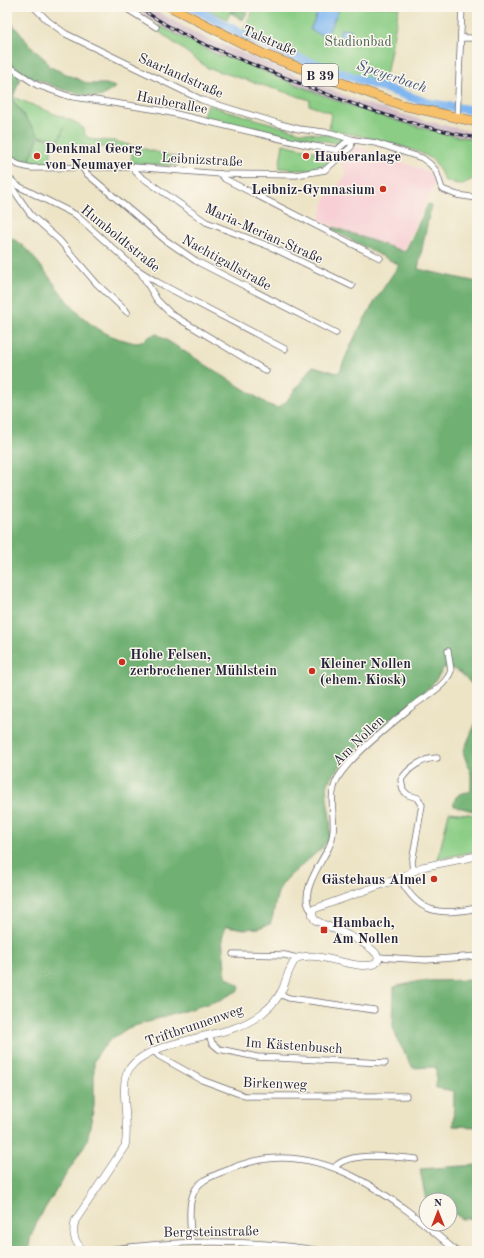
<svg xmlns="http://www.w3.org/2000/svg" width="484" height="1258" viewBox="0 0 484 1258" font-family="'Old Standard TT',serif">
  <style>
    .built { fill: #f7cfd4 }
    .industrial { fill: #d2bdc8 }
    .green { fill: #8bcd85; stroke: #567860 }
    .forest { fill: #70b072; stroke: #496956 }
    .water { fill: #81b7f0; stroke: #526c96 }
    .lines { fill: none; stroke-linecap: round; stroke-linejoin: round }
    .river { stroke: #81b7f0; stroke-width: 9 }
    .minor-casing { stroke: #69666c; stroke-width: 7 }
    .tertiary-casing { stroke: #69666c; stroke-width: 8 }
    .primary-casing { stroke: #69666c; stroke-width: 10 }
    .minor { stroke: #fff; stroke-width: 5.5 }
    .tertiary { stroke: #fff; stroke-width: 7 }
    .primary { stroke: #f7c06b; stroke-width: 9 }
    .rail-casing { stroke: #22223b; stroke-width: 3 }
    .rail { stroke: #fbf7ec; stroke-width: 1.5; stroke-dasharray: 4.5; stroke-linecap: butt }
    .poi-dot { fill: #c8321e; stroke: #fbf7ec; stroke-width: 1.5 }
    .labels { text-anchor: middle; stroke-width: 3; stroke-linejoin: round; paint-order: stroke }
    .shield { fill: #fbf7ec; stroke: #636270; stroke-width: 1 }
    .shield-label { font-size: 13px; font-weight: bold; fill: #22223b }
    .street-label { font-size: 14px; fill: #22223b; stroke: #fbf7ec }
    .park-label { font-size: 14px; fill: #475e55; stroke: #fbf7ec }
    .poi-label { font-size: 14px; font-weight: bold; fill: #22223b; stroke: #fbf7ec; text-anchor: start }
    .water-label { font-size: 15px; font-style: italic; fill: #43567a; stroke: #fbf7ec }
  </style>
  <rect width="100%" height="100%" fill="#fbf7ec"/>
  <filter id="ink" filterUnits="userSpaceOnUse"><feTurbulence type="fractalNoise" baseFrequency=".025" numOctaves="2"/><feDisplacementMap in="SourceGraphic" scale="8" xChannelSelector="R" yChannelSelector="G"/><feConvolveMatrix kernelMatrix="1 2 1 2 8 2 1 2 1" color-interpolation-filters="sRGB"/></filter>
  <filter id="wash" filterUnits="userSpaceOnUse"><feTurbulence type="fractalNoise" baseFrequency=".012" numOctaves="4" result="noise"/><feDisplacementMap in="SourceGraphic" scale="16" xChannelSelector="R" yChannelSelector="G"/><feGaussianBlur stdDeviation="0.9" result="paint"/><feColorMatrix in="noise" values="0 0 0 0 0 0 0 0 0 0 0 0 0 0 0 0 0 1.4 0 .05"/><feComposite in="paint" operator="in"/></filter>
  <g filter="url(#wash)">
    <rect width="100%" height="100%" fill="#ede4c6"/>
    <!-- built -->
    <polygon class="built" points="355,146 432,173 435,175 436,180 403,251 319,221 325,199 347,175 341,162"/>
    <!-- industrial -->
    <polygon class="industrial" points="134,7 149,7 199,35 361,102 422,120 477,133 477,140 402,123 346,105 233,58 220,55 183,38 150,19"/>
    <!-- green -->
    <g class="green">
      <polygon points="203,7 233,7 227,19"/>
      <polygon points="255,7 399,7 384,86 281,50 242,32"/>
      <path d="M 160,26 L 220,56 L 233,58 C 312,92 392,125 477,140 L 477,176 L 463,185 L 445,181 C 442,176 439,167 435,162 C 420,146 352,135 329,129 L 331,113 L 309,105 L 310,100 L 208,68 L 158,31 Z"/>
      <path d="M 13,97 L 77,123 L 84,129 L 85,136 L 94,140 L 114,141 L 179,158 L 178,166 L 131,163 L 132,151 C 105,145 78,147 51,143 L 51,164 L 28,165 L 39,137 L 59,140 L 64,128 L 59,139 L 39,136 L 12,99 Z"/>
      <polygon points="208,105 300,132 343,137 344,140 340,144 301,136 300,138 259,129 257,131 202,118"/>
      <path d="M 283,144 L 326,154 L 331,157 C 323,176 294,169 279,168 Z"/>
      <polygon points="449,812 477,815 477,851 438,859"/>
    </g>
    <!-- forest -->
    <g class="forest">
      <polygon points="234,7 250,7 243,20 231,13"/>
      <path d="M 7,17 L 32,48 L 46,60 L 48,66 L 89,84 L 106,84 L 116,87 C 111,90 104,96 99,97 C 81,98 40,81 22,73 L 12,100 L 39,136 L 28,165 L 7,156 Z"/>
      <path d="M 428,204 L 431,205 L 418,269 L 477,282 L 477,691 C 468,680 458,666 443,668 C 433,691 402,708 384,724 C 366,740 345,758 331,778 C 319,794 337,821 328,840 C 324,849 292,872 284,882 C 274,893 276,911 270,924 L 259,928 L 245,929 L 226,926 L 222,938 L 226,976 L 240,986 L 239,990 L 220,1000 L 128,1028 L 110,1040 L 100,1051 L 94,1061 L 94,1106 L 87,1141 L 37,1221 L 30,1239 L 29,1247 L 32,1251 L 7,1251 L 7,235 C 13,239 20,243 25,248 C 58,281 71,323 120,339 C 126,340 132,343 138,343 C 144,342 148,335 157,334 L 269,405 L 277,408 L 285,403 L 313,366 L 337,373 L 340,371 C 354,333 376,298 399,265 L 332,230 L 333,227 L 405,252 Z"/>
      <path d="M 477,720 L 477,812 L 454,806 C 453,796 460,792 469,792 L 471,790 L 471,774 L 463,752 Z"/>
      <polygon points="477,980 477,1127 453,1126 454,1091 436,1088 436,1067 413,1068 397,1039 393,1026 394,987 420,981"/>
      <polygon points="477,1165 477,1220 475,1218 462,1219 450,1210 450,1200 426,1201 420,1169"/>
    </g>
    <!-- water -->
    <g class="water">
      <polygon points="320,7 340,7 326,37 310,30"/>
      <polygon points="340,29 351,30 349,44 339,43"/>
    </g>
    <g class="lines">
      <!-- river -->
      <polyline class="river" points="193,7 239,33 286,54 428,103 477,111"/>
    </g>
  </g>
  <g filter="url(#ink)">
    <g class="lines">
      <defs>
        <g id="minor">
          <polyline points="34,7 48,21 66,34 202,100 280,124 299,129 331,133 354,140 376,143 422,158 430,164 436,171 442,189 457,195 477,198"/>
          <polyline points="124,7 156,27"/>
          <polyline points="461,38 477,38"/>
          <polyline points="7,65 37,85 68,96 159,110 307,145 337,150"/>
          <polyline points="457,119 462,7"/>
          <polyline points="337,150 345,143 354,140"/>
          <polyline points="7,159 19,165 31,168 133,167 221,174 296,175 325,170 351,147 352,141"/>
          <polyline points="82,167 86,173 164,239 196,261 336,333"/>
          <polyline points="133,167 134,170 140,176 206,222 271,247 352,286"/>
          <polyline points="221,174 225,179 380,258"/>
          <polyline points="7,177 18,186 76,215 135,268 157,282 285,349"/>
          <polyline points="12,181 10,185 31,215 59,240 97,284 127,312"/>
          <polyline points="141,273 157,300 171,314 266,371"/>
          <path d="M 413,872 L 412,862 L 422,805 L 418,798 L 408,795 L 403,790 L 401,780 C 408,768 423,758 437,758"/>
          <path d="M 400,878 C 418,914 440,916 477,908"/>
          <path d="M 312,911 C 297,897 320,864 328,849 C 342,822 322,799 341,773 C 357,751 388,727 409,709 C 423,697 444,689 451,671 L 448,651"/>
          <polyline points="233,954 285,955 297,958"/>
          <polyline points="378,957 426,960 477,956"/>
          <polyline points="279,994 289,998 374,1010"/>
          <polyline points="209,1035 212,1043 219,1049 257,1057 385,1063"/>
          <polyline points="154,1051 159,1056 202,1080 245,1096 406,1096"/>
          <path d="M 335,1167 C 349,1151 396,1157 416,1159"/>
          <path d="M 191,1242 C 191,1222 184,1192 205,1180 C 213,1175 223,1172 233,1168 C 317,1132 396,1199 456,1251"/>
          <path d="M 99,1251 C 176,1240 245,1238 322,1251"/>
        </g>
        <path id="tertiary" d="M 84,1251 C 74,1242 72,1234 75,1221 L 125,1146 C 130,1125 120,1089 127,1073 C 139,1044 207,1038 234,1028 C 253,1022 275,1007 283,988 C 287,978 289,966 297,958 C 319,950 354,971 375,964 L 379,959 C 375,943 329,928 315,920 L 312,915 L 314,909 L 400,878 L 422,867 L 477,856"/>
        <polyline id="primary" points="171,7 265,55 402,105 477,122"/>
      </defs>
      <!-- minor casing -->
      <use href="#minor" class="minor-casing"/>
      <!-- tertiary casing -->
      <use href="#tertiary" class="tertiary-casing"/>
      <!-- primary casing -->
      <use href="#primary" class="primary-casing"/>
      <!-- minor -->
      <use href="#minor" class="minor"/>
      <!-- tertiary -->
      <use href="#tertiary" class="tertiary"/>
      <!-- primary -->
      <use href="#primary" class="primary"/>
      <defs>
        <path id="rail" d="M 139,7 C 178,36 224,53 269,71 C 337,99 404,125 477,138"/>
      </defs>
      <!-- rail casing -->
      <use href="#rail" class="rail-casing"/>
      <!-- rail -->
      <use href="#rail" class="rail"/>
    </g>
  </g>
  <!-- markers -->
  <g class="poi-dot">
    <circle cx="37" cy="156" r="4"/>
    <circle cx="306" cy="156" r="4"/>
    <circle cx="383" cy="189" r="4"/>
    <circle cx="122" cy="662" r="4"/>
    <circle cx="312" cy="671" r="4"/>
    <circle cx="434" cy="879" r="4"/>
    <rect x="320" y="926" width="8" height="8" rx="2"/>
  </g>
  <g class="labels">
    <!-- shield labels -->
    <rect class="shield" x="302" y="64" width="36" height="22" rx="3"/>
    <g class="shield-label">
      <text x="320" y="80">B 39</text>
    </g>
    <!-- street labels -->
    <g class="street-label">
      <text transform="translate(270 40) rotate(23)" y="5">Talstraße</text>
      <text transform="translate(181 75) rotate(24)" y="5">Saarlandstraße</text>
      <text transform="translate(172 102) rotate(11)" y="5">Hauberallee</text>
      <text transform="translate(202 159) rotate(3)" y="5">Leibnizstraße</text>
      <text transform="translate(264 233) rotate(24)" y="5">Maria-Merian-Straße</text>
      <text transform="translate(121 238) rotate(39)" y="5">Humboldtstraße</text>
      <text transform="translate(227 262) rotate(29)" y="5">Nachtigallstraße</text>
      <text transform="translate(358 740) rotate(-44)" y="5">Am Nollen</text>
      <text transform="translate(194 1025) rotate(-19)" y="5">Triftbrunnenweg</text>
      <text transform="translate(294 1045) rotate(4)" y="5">Im Kästenbusch</text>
      <text transform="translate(275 1083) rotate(2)" y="5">Birkenweg</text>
      <text transform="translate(211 1231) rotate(-1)" y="5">Bergsteinstraße</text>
    </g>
    <!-- park labels -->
    <g class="park-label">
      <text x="358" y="46">Stadionbad</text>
    </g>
    <!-- poi labels -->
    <g class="poi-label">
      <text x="45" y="153">Denkmal Georg<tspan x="45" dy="16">von Neumayer</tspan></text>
      <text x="314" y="161">Hauberanlage</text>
      <text x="375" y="194" text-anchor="end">Leibniz-Gymnasium</text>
      <text x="130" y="659">Hohe Felsen,<tspan x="130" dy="16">zerbrochener Mühlstein</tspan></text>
      <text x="320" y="668">Kleiner Nollen<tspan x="320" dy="16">(ehem. Kiosk)</tspan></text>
      <text x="426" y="884" text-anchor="end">Gästehaus Almel</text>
      <text x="332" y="927">Hambach,<tspan x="332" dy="16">Am Nollen</tspan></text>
    </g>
    <!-- water labels -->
    <g class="water-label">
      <text transform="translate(392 76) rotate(19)" y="5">Speyerbach</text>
    </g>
  </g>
  <!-- margin -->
  <rect width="484" height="1258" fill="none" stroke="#fbf7ec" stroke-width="24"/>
  <!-- north arrow -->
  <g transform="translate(438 1212)"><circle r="19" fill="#fbf7ec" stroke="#a4a2a5"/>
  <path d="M0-3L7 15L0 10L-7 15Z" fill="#c8321e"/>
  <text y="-6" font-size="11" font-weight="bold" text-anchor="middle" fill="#22223b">N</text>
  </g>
</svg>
